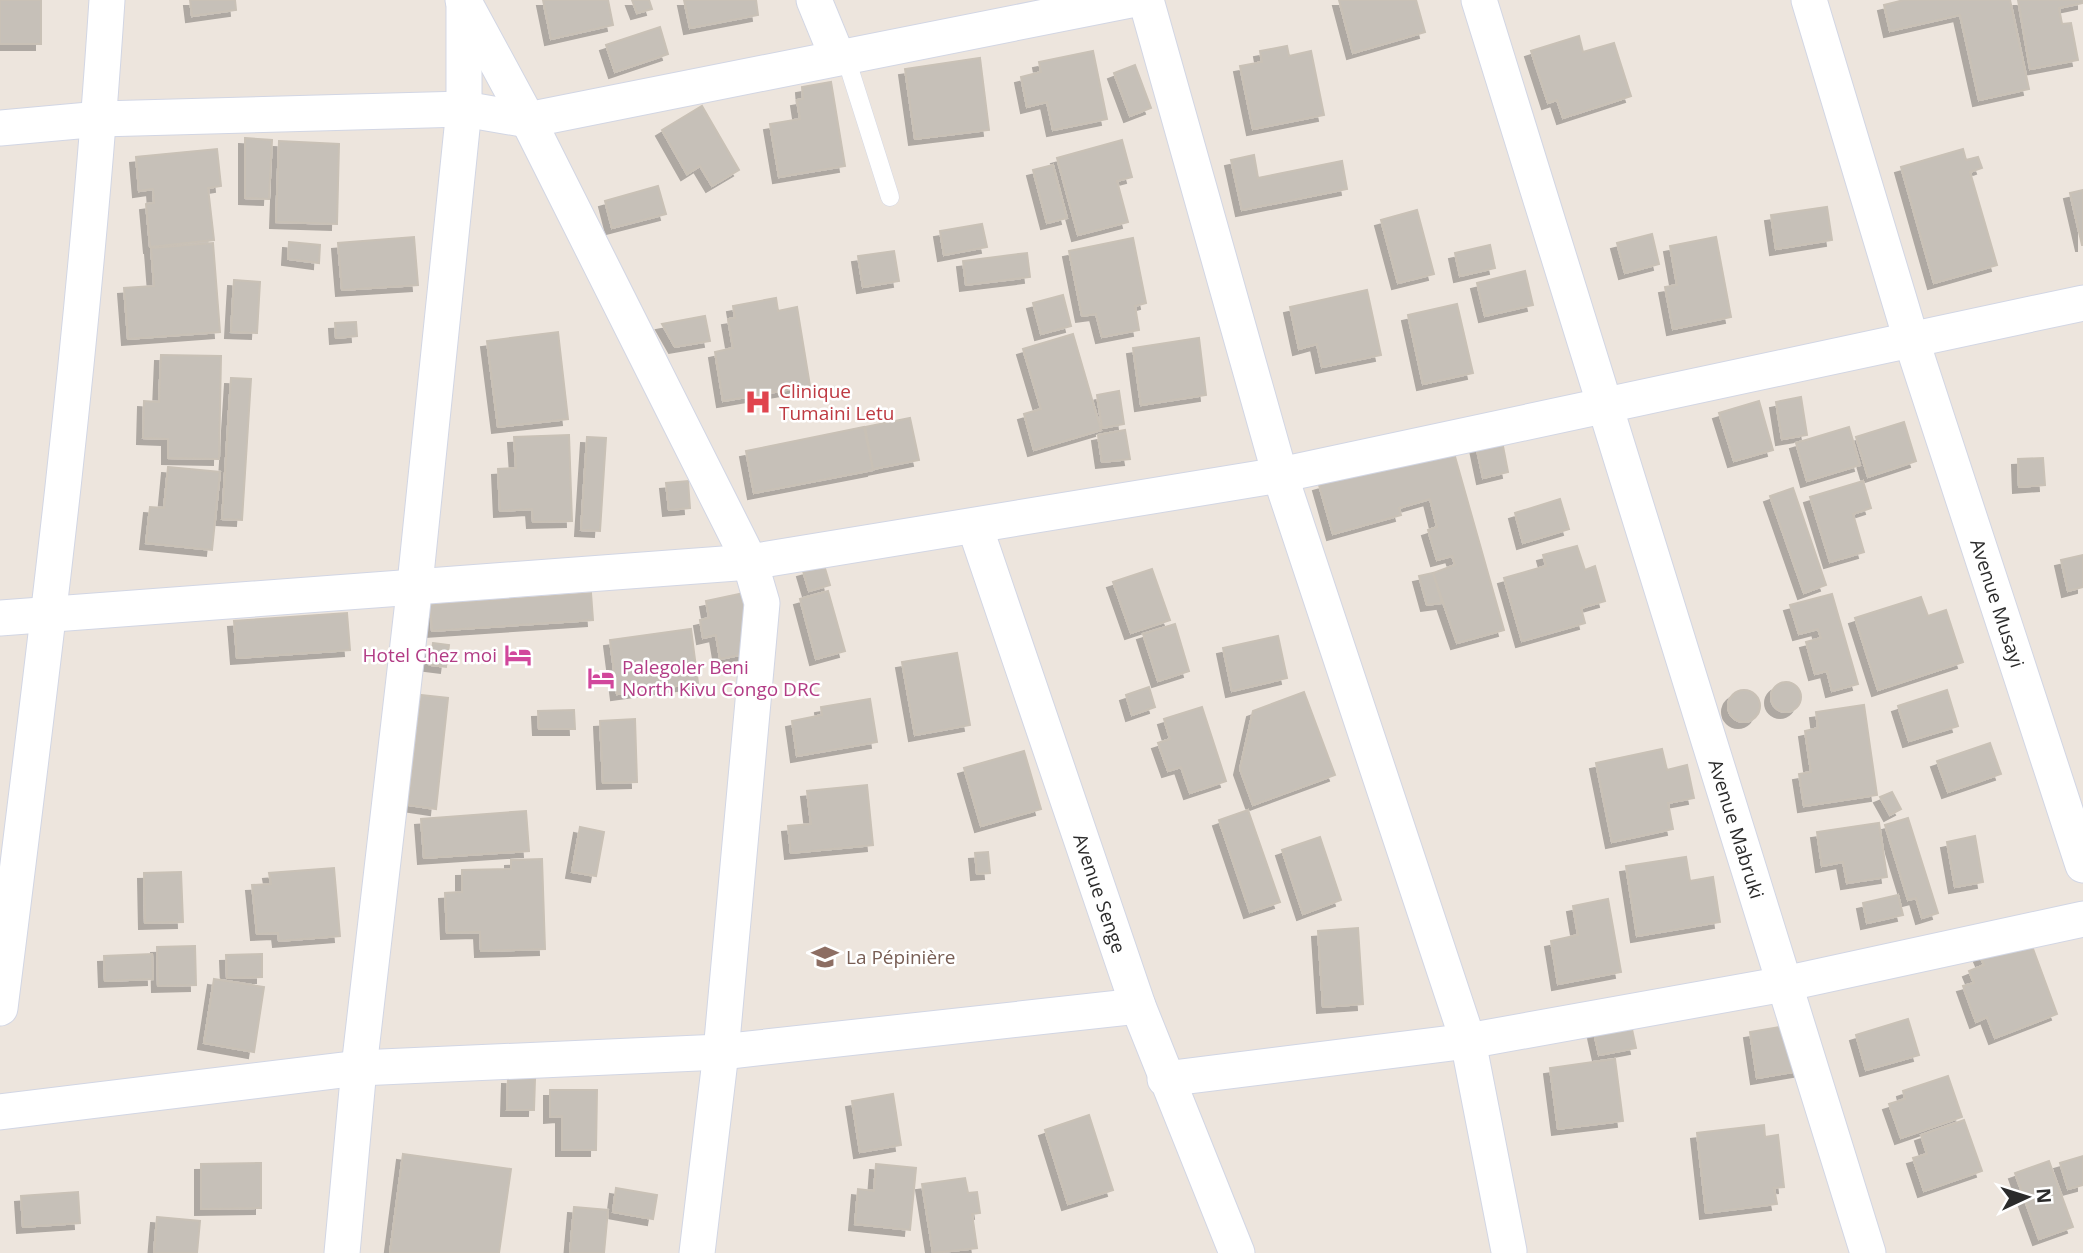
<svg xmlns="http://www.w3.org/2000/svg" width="2083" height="1253" viewBox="0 0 2083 1253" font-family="'Open Sans',sans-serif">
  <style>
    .building { fill: #c6c0b8; stroke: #c9c1b6; stroke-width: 2; filter: url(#shadow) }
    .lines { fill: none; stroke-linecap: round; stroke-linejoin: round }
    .lane-casing { stroke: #d2d6e4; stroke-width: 19 }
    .street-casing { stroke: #d2d6e4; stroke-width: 37 }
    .lane { stroke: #fff; stroke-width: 18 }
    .street { stroke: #fff; stroke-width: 35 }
    .labels { text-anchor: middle; stroke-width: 5; stroke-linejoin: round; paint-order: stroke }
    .health-label { font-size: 19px; fill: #be3a42; stroke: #fff; text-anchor: start }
    .street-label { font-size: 19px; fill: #2b2b2b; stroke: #fff }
    .hotel-label { font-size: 19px; fill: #b23c85; stroke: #fff; text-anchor: end }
    .education-label { font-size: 19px; fill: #785e54; stroke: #fff; text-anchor: start }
  </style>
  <defs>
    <filter id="shadow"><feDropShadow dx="-6" dy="6" stdDeviation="0" flood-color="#0004"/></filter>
  </defs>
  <rect width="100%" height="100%" fill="#ede5dd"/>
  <!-- building -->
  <g class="building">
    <rect x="0" y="0" width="41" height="44"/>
    <polygon points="190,0 235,0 236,10 192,16"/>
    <polygon points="543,0 608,0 613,25 551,39"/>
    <polygon points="632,0 649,0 652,9 637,13"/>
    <polygon points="684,0 756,0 758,15 690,28"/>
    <polygon points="1339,0 1416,0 1425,32 1353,53"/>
    <polygon points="1904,0 2010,0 2029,89 1979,100 1960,15 1890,31 1884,5"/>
    <polygon points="2018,0 2083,0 2083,3 2059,8 2062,24 2071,23 2078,60 2030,69"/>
    <polygon points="660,27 668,54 615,72 606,45"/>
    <polygon points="1579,36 1583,52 1614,43 1631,96 1563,118 1557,100 1548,103 1531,51"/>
    <polygon points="1287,46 1289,56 1311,51 1324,115 1253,129 1240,66 1262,62 1260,51"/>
    <polygon points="1093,51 1107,119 1053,130 1047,102 1027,107 1021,77 1041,72 1039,62"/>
    <polygon points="980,58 989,130 915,139 905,69"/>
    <polygon points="1135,65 1151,108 1130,116 1114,73"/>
    <polygon points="831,82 845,166 779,177 770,124 800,119 797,100 803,99 802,87"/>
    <polygon points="702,106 739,170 712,186 700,166 687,174 662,130"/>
    <polygon points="245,138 272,140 269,199 245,198"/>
    <polygon points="1122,140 1132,177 1117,181 1128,222 1078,235 1057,158"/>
    <polygon points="279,141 339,144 337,224 276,222"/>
    <polygon points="217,149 221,186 208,188 214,240 150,247 146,204 154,203 153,189 139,191 136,157"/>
    <polygon points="1963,149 1966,160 1978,157 1982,168 1970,172 1997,265 1934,283 1901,167"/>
    <polygon points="1254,155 1258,178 1342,161 1347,189 1242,210 1231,160"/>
    <polygon points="1053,165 1067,218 1047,223 1033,170"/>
    <polygon points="658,186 666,214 612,228 605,201"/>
    <polygon points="2083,190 2083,245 2082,245 2070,193"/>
    <polygon points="1827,207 1832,240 1776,249 1771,215"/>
    <polygon points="1417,210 1434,274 1398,283 1381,220"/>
    <polygon points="982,224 987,247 944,255 940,231"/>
    <polygon points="1652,234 1659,264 1625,273 1617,243"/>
    <polygon points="414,237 418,285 342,290 338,243"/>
    <polygon points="1716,237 1731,317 1673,329 1665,287 1677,285 1670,246"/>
    <polygon points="1133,238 1146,303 1135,306 1139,330 1102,337 1096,314 1082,316 1069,251"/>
    <polygon points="289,242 320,245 319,263 288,259"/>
    <polygon points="213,243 220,332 128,339 124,288 154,286 151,248"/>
    <polygon points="1490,245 1495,268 1460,276 1455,253"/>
    <polygon points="894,251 899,281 863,287 858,256"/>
    <polygon points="1027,253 1030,277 966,285 963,261"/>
    <polygon points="1525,271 1533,305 1485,316 1477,283"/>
    <polygon points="234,280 260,282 257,333 231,332"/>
    <polygon points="1367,290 1381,355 1322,367 1317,344 1299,349 1290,307"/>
    <polygon points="1063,295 1071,326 1041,334 1033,303"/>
    <polygon points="776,298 778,311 797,307 810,386 723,401 715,352 733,348 728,319 735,318 733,306"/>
    <polygon points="1457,304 1473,373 1423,384 1408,315"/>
    <polygon points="705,316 710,341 675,347 662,324"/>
    <polygon points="356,322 357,336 336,338 335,323"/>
    <polygon points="558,332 568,419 498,427 487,341"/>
    <polygon points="1073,334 1101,430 1034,450 1024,414 1041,409 1023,349"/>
    <polygon points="1199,338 1206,395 1141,405 1133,348"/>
    <polygon points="161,355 221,356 219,459 168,458 168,439 143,438 144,401 159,402"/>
    <polygon points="231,378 251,379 242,520 222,519"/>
    <polygon points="1119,391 1124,424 1102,428 1097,395"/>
    <polygon points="1801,397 1807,435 1782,439 1776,402"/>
    <polygon points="1759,401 1773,450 1734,461 1719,413"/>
    <polygon points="910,418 919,460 873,469 865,427"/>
    <polygon points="1904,422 1916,461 1868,477 1856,437"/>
    <polygon points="864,427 873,470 754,493 746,451"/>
    <polygon points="1849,427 1860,465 1807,481 1796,443"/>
    <polygon points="1125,430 1130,459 1102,462 1098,435"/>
    <polygon points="569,435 572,521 533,522 532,509 500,511 498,469 516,468 514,437"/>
    <polygon points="587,437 606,438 600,531 581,530"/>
    <polygon points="1502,441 1508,472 1483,478 1476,445"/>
    <polygon points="1452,446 1504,630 1457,643 1433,573 1455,565 1452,556 1437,560 1428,530 1437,527 1430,499 1399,508 1401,515 1333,534 1319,485"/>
    <polygon points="2043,458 2045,485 2019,487 2018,459"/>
    <polygon points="168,467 220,472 212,550 146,543 150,507 164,508"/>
    <polygon points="688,481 690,508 669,510 666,483"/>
    <polygon points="1863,481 1871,508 1853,514 1864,552 1830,562 1810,497"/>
    <polygon points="1793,488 1826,585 1804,593 1770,496"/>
    <polygon points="1560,499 1569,529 1523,543 1515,513"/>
    <polygon points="1577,546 1585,570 1595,566 1605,601 1581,608 1585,623 1522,641 1504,578 1546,566 1543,555"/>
    <polygon points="2083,555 2083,587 2068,591 2061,560"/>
    <polygon points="824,565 830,585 809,591 803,571"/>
    <polygon points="1152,569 1170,620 1131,633 1113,582"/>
    <polygon points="1433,573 1442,603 1427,605 1419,576"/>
    <polygon points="828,591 845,651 816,659 800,599"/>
    <polygon points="591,593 593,620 432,631 430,605"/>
    <polygon points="744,593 755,652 720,659 716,635 703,638 700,620 709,618 706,601"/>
    <polygon points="1832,594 1858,684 1832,691 1827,671 1815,674 1806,642 1821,638 1818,629 1799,634 1790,605"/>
    <polygon points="1921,597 1928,616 1946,610 1963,662 1878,690 1855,618"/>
    <polygon points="347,613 350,650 237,658 234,621"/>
    <polygon points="1175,624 1189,671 1158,681 1143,634"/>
    <polygon points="691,629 698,683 617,694 610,640"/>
    <polygon points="1278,636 1287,678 1232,691 1223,648"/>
    <polygon points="433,643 449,645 446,667 430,665"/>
    <polygon points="957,653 970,725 915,735 902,662"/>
    <circle cx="1786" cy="697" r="15"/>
    <polygon points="1149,687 1155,707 1132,715 1126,695"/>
    <circle cx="1744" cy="706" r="16"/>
    <polygon points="1947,690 1958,726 1909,741 1898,706"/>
    <polygon points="1304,692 1335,775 1253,805 1240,769 1253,711"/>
    <polygon points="421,695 448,698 436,809 408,805"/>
    <polygon points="870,699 877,742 797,756 792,721 822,715 821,707"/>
    <polygon points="1864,705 1877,795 1804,806 1799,774 1811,772 1805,731 1818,728 1816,712"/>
    <polygon points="1202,707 1226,781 1190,793 1181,767 1168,771 1158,743 1170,739 1164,719"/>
    <polygon points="574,710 575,729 539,729 538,711"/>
    <polygon points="635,719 637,782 603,783 600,721"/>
    <polygon points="1990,743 2001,774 1948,792 1937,761"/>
    <polygon points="1662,749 1667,770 1687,765 1694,798 1668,803 1673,829 1612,842 1596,763"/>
    <polygon points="1024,751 1041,809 981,826 964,768"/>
    <polygon points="867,785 873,845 791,853 788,826 811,824 807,791"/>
    <polygon points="1892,792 1901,809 1890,815 1880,797"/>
    <polygon points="1248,810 1280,902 1250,912 1219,820"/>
    <polygon points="526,811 529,851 424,858 421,819"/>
    <polygon points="1908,818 1938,913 1922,918 1916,898 1908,900 1885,825"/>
    <polygon points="1879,823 1887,877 1847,883 1843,862 1822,866 1817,832"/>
    <polygon points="580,827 604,832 596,876 572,872"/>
    <polygon points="1975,836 1983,882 1955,887 1947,842"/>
    <polygon points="1320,837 1341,900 1303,914 1282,850"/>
    <polygon points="988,852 990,873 977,874 975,853"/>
    <polygon points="1686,857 1690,881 1713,877 1720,922 1637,936 1626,866"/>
    <polygon points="542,859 545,949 481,951 480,932 447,933 445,893 462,892 462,870 511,869 511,860"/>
    <polygon points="334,868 340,936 279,941 278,933 257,934 252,885 271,884 269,873"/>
    <polygon points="181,872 183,922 145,923 144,873"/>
    <polygon points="1898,895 1903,915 1867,923 1863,903"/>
    <polygon points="1608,899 1621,972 1558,984 1551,941 1578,935 1573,906"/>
    <polygon points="1358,928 1363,1004 1323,1007 1318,931"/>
    <polygon points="2029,938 2057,1014 1995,1038 1987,1017 1976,1022 1963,986 1974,983 1969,971 1984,965 1980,956"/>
    <polygon points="195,946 196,985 158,986 157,947"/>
    <polygon points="152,954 153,979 105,981 104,956"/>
    <polygon points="262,954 262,977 227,978 226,955"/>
    <polygon points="214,979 264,987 254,1052 204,1043"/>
    <polygon points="1908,1019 1919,1055 1866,1070 1856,1035"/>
    <polygon points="1630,1020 1636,1048 1599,1055 1593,1028"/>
    <polygon points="1792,1025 1799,1071 1757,1078 1750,1032"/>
    <polygon points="1615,1059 1623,1121 1558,1129 1550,1068"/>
    <polygon points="1948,1076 1962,1117 1901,1138 1889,1104 1905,1099 1903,1091"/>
    <polygon points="508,1078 535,1079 534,1110 507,1110"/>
    <polygon points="550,1090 597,1090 596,1150 562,1150 562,1116 550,1117"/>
    <polygon points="893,1094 901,1145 860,1152 852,1101"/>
    <polygon points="1089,1115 1113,1190 1068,1204 1045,1130"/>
    <polygon points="1964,1120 1982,1171 1924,1191 1913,1158 1927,1154 1921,1135"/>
    <polygon points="1764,1125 1765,1137 1778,1135 1784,1187 1774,1188 1777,1204 1706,1213 1697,1133"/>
    <polygon points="403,1154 511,1169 499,1253 390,1253"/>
    <polygon points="2083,1156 2083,1185 2068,1189 2060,1163"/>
    <polygon points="2049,1161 2073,1227 2039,1239 2015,1173"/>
    <polygon points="261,1163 261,1208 201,1209 201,1164"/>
    <polygon points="876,1164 916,1168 910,1230 855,1224 858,1189 874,1191"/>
    <polygon points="965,1178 968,1193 977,1192 980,1213 972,1214 977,1248 933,1253 922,1184"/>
    <polygon points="616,1188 657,1195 653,1219 613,1212"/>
    <polygon points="78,1192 80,1223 23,1227 21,1196"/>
    <polygon points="574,1207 608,1210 604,1253 570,1253"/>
    <polygon points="157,1217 200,1221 197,1253 154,1253"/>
  </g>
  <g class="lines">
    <defs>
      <polyline id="lane" points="845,55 890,197"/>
      <g id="street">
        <polyline points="463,0 528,120 750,562 762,603 721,1052 697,1253"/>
        <polyline points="814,0 837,56"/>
        <polyline points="1146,0 1280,475 1468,1041 1509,1251"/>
        <path id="s1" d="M 1479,0 L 1868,1253"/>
        <path id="s2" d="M 1809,0 L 1911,339 L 2083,865"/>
        <polyline points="0,128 100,119 464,109 528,120 1130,0"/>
        <path id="s3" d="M 975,527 L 1138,1006 L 1237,1253"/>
        <polyline points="0,618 750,562 1280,475 2083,303"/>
        <path d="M 0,1008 C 42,673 85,337 107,0"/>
        <polyline points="1165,1079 1468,1041 1784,984 2083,919"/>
        <polyline points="0,1112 359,1068 721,1052 1138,1006"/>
        <polyline points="342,1253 359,1068 415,584 464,109 464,4"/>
      </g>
    </defs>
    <!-- lane casing -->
    <use href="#lane" class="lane-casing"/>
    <!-- street casing -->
    <use href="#street" class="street-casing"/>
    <!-- lane -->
    <use href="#lane" class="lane"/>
    <!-- street -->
    <use href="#street" class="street"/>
  </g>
  <!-- icons -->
  <defs>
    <symbol id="hospital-bare" viewBox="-9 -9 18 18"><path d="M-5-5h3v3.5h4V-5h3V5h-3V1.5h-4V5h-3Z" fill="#e0444e" stroke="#fff" stroke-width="2.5" paint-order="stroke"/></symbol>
    <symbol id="hotel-bare" viewBox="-9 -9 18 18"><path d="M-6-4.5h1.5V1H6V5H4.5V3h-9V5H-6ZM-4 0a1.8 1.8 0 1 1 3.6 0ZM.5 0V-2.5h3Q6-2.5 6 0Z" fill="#d1479c" stroke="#fff" stroke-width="2.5" paint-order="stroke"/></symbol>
    <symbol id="school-bare" viewBox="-9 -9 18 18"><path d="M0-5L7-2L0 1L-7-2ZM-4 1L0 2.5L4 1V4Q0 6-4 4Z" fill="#8d6e63" stroke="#fff" stroke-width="2.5" paint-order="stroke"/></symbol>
  </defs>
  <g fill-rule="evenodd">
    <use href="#hospital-bare" x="739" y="383" width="38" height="38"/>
    <use href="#hotel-bare" x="499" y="636" width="38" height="38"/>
    <use href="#hotel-bare" x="582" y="659" width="38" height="38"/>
    <use href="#school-bare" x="806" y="938" width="38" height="38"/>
  </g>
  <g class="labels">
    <!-- health labels -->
    <g class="health-label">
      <text x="779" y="398">Clinique<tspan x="779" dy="22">Tumaini Letu</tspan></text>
    </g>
    <!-- street labels -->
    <g class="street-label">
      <text dy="7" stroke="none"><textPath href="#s2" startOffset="632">Avenue Musayi</textPath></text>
      <text dy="7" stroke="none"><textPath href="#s1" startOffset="868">Avenue Mabruki</textPath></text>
      <text dy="7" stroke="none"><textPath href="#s3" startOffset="387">Avenue Senge</textPath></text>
    </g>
    <!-- hotel labels -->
    <g class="hotel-label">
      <text x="497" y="662">Hotel Chez moi</text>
      <text x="622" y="674" text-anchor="start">Palegoler Beni<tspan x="622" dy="22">North Kivu Congo DRC</tspan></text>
    </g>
    <!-- education labels -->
    <g class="education-label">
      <text x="846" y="964">La Pépinière</text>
    </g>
  </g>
  <!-- north arrow -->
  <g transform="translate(2027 1197) rotate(86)" stroke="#ffffff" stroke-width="5" paint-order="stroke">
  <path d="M0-5L12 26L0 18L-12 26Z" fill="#2b2b2b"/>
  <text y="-10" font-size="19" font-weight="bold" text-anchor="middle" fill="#2b2b2b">N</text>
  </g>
</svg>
